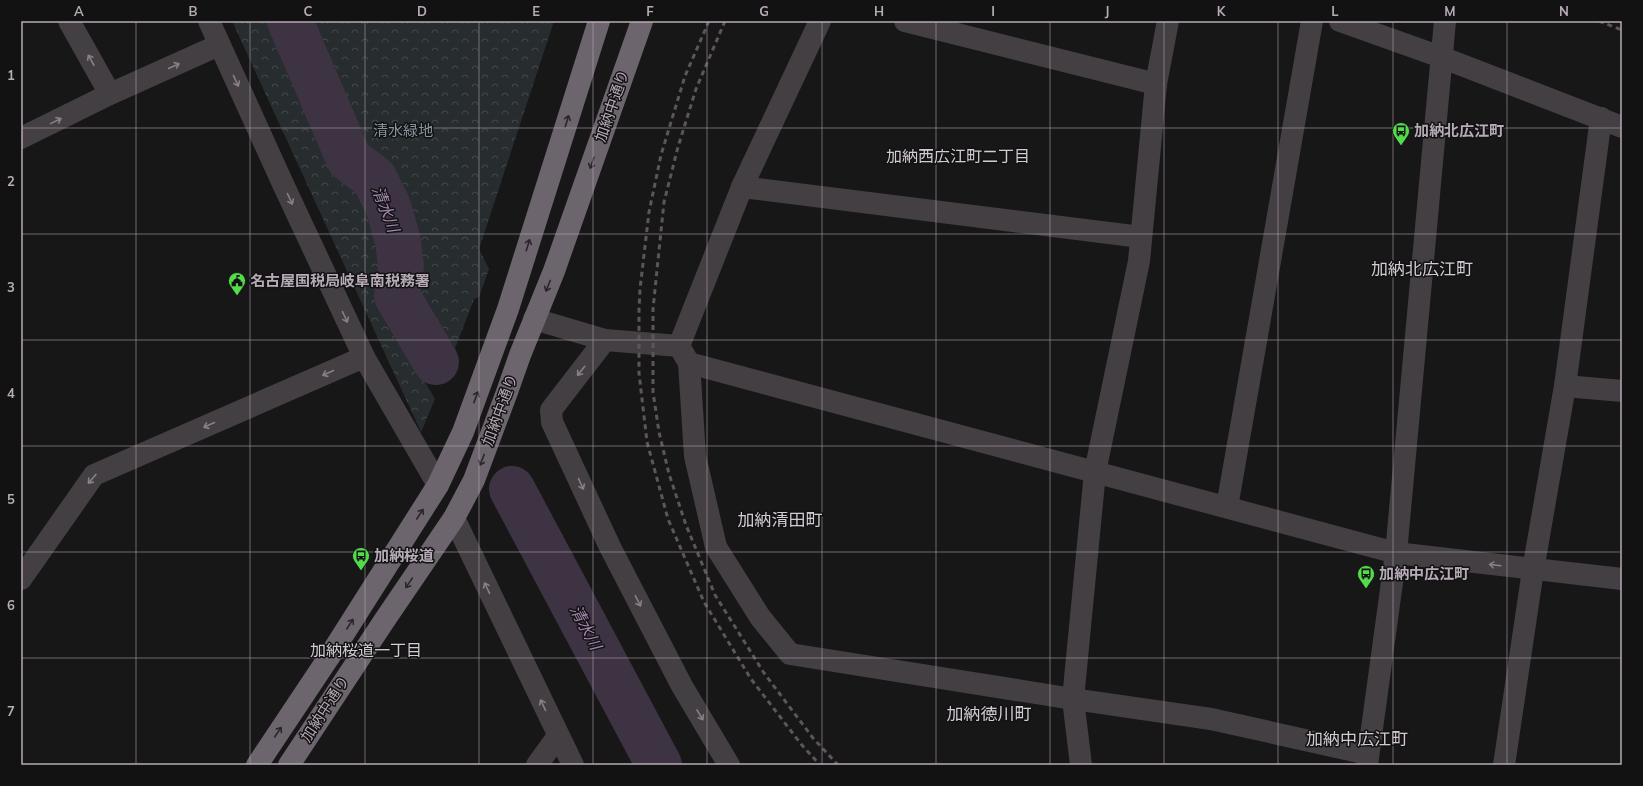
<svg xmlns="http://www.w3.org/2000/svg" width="1643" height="786" viewBox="0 0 1643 786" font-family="Mulish,'Noto Sans JP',sans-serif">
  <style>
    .forest { fill: url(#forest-crowns) }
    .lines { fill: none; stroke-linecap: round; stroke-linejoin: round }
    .river { stroke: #3d3342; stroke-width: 46 }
    .minor { stroke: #443f43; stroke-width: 22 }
    .highway { stroke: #6d656d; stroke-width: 22 }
    .rail { stroke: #5c555b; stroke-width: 3; stroke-dasharray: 5 4; stroke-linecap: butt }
    .oneway { stroke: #888089 }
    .oneway2 { stroke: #2a272a }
    .grid { fill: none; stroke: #b6abb7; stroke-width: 1; stroke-opacity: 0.55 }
    .labels { text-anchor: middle; stroke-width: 3; stroke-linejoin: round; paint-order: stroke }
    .street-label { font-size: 15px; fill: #b6abb7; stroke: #131213 }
    .park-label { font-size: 15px; fill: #84969f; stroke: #131213 }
    .poi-label { font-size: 15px; font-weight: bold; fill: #b6abb7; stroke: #131213; text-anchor: start }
    .neighbourhood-label { font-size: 16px; fill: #d3cbd3; stroke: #131213 }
    .water-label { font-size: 16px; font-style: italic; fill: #a386ad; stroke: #131213 }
    .quarter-label { font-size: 17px; fill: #d3cbd3; stroke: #131213 }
    .neatline { fill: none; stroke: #b6abb7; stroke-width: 1.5 }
    .grid-label { font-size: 13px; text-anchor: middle; font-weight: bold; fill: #b6abb7 }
  </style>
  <defs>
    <pattern id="forest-crowns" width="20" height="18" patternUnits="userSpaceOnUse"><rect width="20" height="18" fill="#272c2f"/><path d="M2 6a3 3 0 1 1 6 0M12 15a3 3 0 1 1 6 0" fill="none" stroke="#44484b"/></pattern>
  </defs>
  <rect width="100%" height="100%" fill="#181718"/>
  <!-- forest -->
  <polygon class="forest" points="232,21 554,21 479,249 489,269 479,297 474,299 454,351 419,372 435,399 421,432"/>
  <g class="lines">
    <!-- river -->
    <g class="river">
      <polyline points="290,21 349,159 374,178 388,206 398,241 401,266 397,296 436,362"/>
      <polyline points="512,489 659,765"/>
    </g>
    <!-- minor -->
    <g class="minor">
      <polyline points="69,21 110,94"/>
      <polyline points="209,21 283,184 364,357 438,485"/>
      <polyline points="820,21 742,187 679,346 689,363 695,456 716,547 760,617 790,654 1073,699 1211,719 1368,754"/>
      <polyline points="905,21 1156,84"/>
      <polyline points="1340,21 1441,57 1622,127"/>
      <polyline points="21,138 110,94 219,45"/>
      <polyline points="742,187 1141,237"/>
      <polyline points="534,319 605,340 679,346"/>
      <polyline points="605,340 551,410 552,422 610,547 682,686 729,765"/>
      <polyline points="689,363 1396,553 1622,579"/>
      <polyline points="1565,386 1622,391"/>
      <polyline points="1227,507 1312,21"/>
      <polyline points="454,518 573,765"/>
      <polyline points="21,579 94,475 364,357"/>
      <polyline points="537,765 558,736"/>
      <polyline points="1081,765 1073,699 1095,472 1139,261 1156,84 1168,21"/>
      <polyline points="1367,765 1396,553 1445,21"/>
      <polyline points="1504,765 1533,570 1565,386 1601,118"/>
    </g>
    <!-- highway -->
    <g class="highway">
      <polyline points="257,765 329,657 438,485 463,432 508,309 599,21"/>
      <polyline points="289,765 384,621 454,518 474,480 507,392 520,355 554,271 642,21"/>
    </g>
    <!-- rail -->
    <g class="rail">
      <polyline points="709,21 685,76 661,155 649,212 640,289 639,310 639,373 647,442 668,519 704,602 751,679 801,744 820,765"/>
      <polyline points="725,21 696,89 678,147 664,202 653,309 653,392 659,432 669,474 686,525 715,595 764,673 813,738 838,765"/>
      <polyline points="1599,21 1622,30"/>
    </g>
  </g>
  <!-- one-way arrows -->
  <defs><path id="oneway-shaft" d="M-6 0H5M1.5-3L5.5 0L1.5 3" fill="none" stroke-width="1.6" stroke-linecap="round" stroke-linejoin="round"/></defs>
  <g class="oneway">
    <use href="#oneway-shaft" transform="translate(91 60) rotate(-119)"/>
    <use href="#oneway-shaft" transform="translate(174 66) rotate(-24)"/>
    <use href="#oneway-shaft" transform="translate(236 81) rotate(65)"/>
    <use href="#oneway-shaft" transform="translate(56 121) rotate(-26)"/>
    <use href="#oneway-shaft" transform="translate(290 199) rotate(65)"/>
    <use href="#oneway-shaft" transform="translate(345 317) rotate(65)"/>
    <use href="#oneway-shaft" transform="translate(581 371) rotate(128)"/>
    <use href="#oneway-shaft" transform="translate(328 373) rotate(156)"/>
    <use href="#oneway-shaft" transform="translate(209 425) rotate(156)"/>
    <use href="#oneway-shaft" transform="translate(92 479) rotate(131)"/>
    <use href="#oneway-shaft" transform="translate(581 484) rotate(65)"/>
    <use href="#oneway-shaft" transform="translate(1495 565) rotate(-173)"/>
    <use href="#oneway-shaft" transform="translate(487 588) rotate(-115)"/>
    <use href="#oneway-shaft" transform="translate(638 601) rotate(63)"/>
    <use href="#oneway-shaft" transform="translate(543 705) rotate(-115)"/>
    <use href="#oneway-shaft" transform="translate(700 715) rotate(59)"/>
  </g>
  <g class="oneway2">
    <use href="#oneway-shaft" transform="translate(567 121) rotate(-73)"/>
    <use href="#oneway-shaft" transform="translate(592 163) rotate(109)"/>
    <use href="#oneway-shaft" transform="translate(528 245) rotate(-73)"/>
    <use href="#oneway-shaft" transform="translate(548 286) rotate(112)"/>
    <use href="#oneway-shaft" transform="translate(476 397) rotate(-69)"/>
    <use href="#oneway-shaft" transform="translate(482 460) rotate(111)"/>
    <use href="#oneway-shaft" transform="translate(420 514) rotate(-57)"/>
    <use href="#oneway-shaft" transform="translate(409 583) rotate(124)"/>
    <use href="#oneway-shaft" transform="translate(350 624) rotate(-57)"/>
    <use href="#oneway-shaft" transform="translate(278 732) rotate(-56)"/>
  </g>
  <!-- grid -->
  <path class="grid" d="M 136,21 L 136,765M 250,21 L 250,765M 365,21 L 365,765M 479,21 L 479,765M 593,21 L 593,765M 707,21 L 707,765M 822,21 L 822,765M 936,21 L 936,765M 1050,21 L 1050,765M 1164,21 L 1164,765M 1278,21 L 1278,765M 1393,21 L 1393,765M 1507,21 L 1507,765M 21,128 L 1622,128M 21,234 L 1622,234M 21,340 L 1622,340M 21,446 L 1622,446M 21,552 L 1622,552M 21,658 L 1622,658"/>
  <!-- icons -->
  <defs>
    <symbol id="bus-pin" viewBox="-11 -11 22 30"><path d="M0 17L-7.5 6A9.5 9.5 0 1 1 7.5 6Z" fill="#54db4c" stroke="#131213"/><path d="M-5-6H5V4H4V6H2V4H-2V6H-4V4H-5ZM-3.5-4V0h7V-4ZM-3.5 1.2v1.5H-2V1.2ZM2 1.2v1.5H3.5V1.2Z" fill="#111"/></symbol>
    <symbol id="civic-pin" viewBox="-11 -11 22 30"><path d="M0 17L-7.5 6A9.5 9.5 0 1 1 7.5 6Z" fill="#54db4c" stroke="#131213"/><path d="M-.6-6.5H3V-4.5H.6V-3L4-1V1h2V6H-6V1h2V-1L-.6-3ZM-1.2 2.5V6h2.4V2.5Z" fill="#111"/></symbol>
  </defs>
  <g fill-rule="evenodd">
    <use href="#bus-pin" x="1391" y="121" width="20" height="27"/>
    <use href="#civic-pin" x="227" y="271" width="20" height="27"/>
    <use href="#bus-pin" x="351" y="546" width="20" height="27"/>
    <use href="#bus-pin" x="1356" y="564" width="20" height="27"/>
  </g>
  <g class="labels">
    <!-- street labels -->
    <g class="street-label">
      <text transform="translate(612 106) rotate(-71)" y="5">加納中通り</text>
      <text transform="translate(500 410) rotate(-70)" y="5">加納中通り</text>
      <text transform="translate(325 709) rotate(-57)" y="5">加納中通り</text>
    </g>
    <!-- park labels -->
    <g class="park-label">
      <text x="403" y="136">清水緑地</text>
    </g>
    <!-- poi labels -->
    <g class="poi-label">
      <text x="1414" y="136">加納北広江町</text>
      <text x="250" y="286">名古屋国税局岐阜南税務署</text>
      <text x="374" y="561">加納桜道</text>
      <text x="1379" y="579">加納中広江町</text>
    </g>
    <!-- neighbourhood labels -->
    <g class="neighbourhood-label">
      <text x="958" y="162">加納西広江町二丁目</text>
      <text x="366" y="656">加納桜道一丁目</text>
    </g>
    <!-- water labels -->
    <g class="water-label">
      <text transform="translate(386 209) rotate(69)" y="6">清水川</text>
      <text transform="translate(586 627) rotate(62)" y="6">清水川</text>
    </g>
    <!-- quarter labels -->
    <g class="quarter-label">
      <text x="1422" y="275">加納北広江町</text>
      <text x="780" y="526">加納清田町</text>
      <text x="989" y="720">加納徳川町</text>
      <text x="1357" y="745">加納中広江町</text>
    </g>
  </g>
  <!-- border -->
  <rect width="1643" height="786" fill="none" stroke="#131213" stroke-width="44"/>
  <rect x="22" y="22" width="1599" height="742" class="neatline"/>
  <g class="grid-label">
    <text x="79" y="16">A</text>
    <text x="193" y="16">B</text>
    <text x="308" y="16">C</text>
    <text x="422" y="16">D</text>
    <text x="536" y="16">E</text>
    <text x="650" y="16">F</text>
    <text x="764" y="16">G</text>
    <text x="879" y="16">H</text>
    <text x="993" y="16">I</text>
    <text x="1107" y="16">J</text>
    <text x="1221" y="16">K</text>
    <text x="1335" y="16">L</text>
    <text x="1450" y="16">M</text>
    <text x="1564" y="16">N</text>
    <text x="11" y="80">1</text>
    <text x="11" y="186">2</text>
    <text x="11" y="292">3</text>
    <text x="11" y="398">4</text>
    <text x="11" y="504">5</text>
    <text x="11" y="610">6</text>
    <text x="11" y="716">7</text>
  </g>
</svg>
